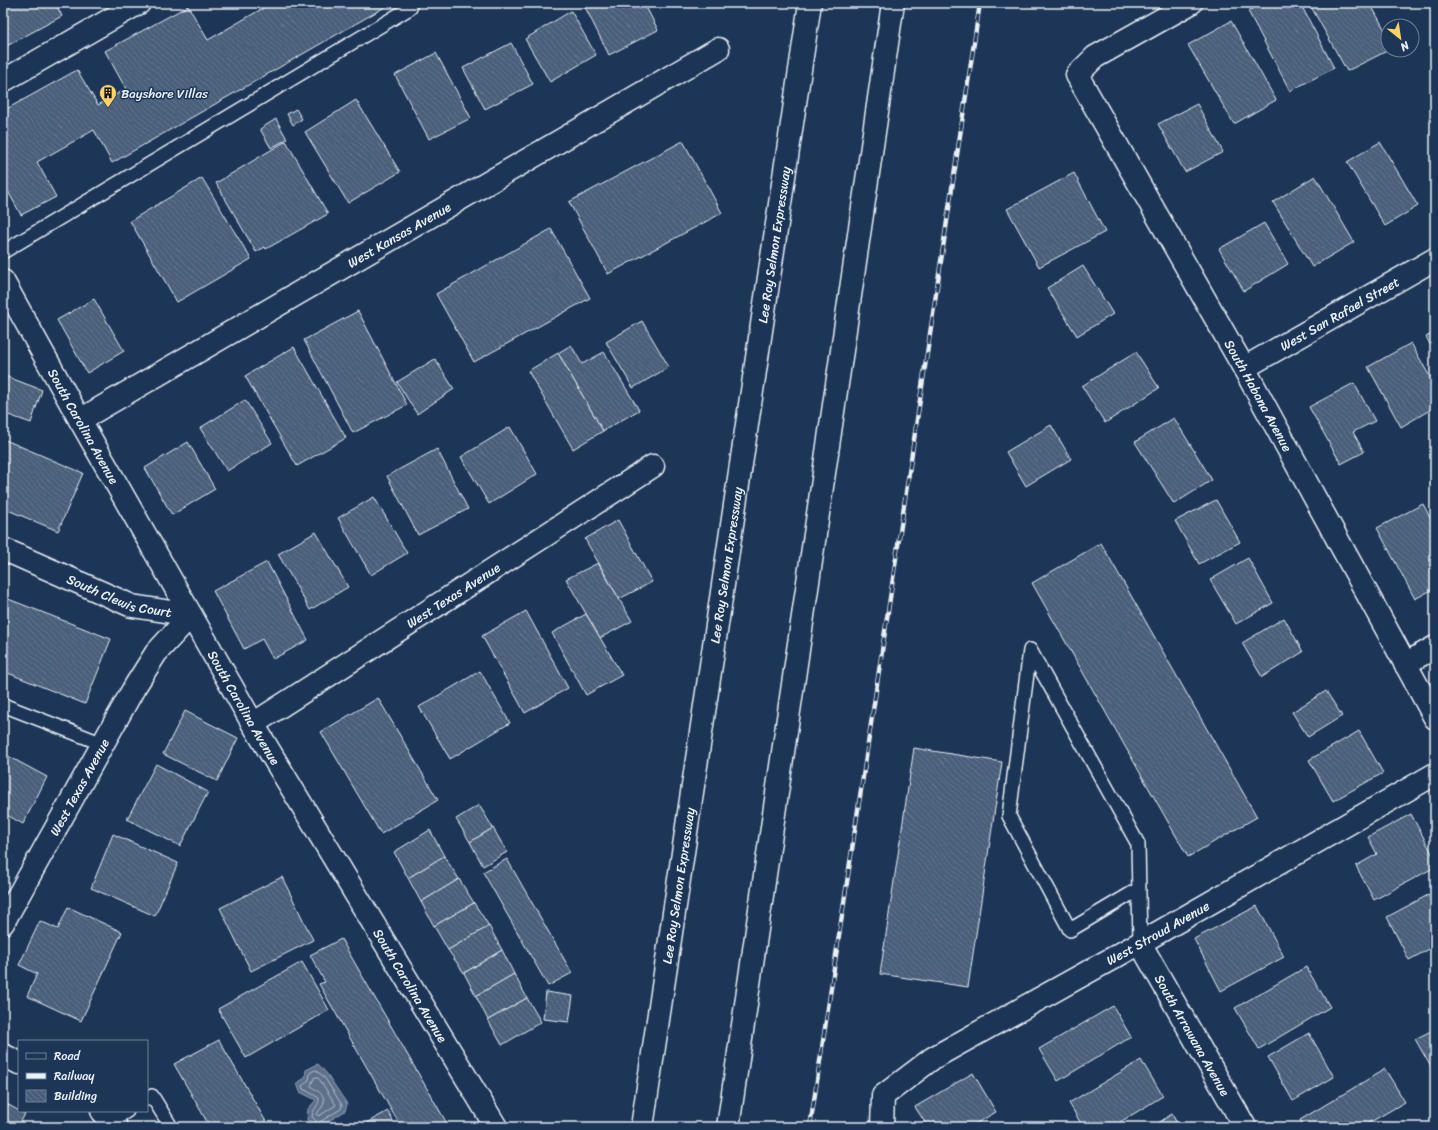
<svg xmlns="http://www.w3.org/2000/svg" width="1438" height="1130" viewBox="0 0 1438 1130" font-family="Sriracha,sans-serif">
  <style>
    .water { fill: #5d7089; stroke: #95a4b5 }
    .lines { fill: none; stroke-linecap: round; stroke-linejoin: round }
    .shore { stroke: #b0bdcc; stroke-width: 1 }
    .building { fill: url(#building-back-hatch); stroke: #e8f1f8 }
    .service-casing { stroke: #e8f1f8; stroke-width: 16 }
    .minor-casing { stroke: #e8f1f8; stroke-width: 25 }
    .motorway-casing { stroke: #e8f1f8; stroke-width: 25 }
    .service { stroke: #1d3557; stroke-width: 13 }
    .minor { stroke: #1d3557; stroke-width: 22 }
    .motorway { stroke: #1d3557; stroke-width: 22 }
    .rail-casing { stroke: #e8f1f8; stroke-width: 4.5 }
    .rail { stroke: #1d3557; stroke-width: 3; stroke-dasharray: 9; stroke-linecap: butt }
    .labels { text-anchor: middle; stroke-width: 3; stroke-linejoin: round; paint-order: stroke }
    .poi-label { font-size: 13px; fill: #e8f1f8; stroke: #1d3557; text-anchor: start }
    .street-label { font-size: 13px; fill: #e8f1f8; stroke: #1d3557 }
  </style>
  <defs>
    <pattern id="building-back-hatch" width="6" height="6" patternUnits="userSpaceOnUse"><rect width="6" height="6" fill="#495e7a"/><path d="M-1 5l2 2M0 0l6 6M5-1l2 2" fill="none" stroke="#63768e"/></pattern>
  </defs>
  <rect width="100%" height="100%" fill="#1d3557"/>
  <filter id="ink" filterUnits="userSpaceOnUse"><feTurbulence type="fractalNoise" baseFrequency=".025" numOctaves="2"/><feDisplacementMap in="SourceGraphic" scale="8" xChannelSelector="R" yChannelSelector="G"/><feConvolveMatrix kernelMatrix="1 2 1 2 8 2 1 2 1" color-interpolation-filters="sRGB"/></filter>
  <g filter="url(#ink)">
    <!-- water -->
    <polygon class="water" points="318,1064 327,1074 347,1104 345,1111 319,1127 316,1127 307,1120 308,1109 316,1100 300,1092 297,1083 305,1078 306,1070"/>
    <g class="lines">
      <!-- shore -->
      <g class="shore">
        <path d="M 316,1070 L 324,1077 L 342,1105 L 341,1109 L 318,1123 L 312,1117 C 313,1108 320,1105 319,1098 L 309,1092 L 303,1089 L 302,1086 L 309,1080 L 310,1073 Z"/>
        <path d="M 315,1077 L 317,1077 L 320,1080 L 336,1105 L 319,1116 L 317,1115 C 318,1111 320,1110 322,1107 C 329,1096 318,1092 311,1086 Z"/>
      </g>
    </g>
    <!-- building -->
    <g class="building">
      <polygon points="3,3 55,3 62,16 3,48"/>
      <polygon points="272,3 392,3 112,163 94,130 37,162 56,197 21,215 3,182 3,111 77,70 98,105 126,89 105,51 188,6 208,40"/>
      <polygon points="583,3 644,3 658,30 609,55"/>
      <polygon points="1263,3 1300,3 1334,68 1290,91 1248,11"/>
      <polygon points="1309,3 1370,3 1388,36 1389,50 1347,71"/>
      <polygon points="571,11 596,55 550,82 525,39"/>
      <polygon points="1231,21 1276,100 1234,124 1188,45"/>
      <polygon points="511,43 533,84 485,109 463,68"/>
      <polygon points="436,53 471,118 429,139 395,75"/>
      <polygon points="356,100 400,172 348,203 305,132"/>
      <polygon points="1197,104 1223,152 1185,172 1158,124"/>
      <polygon points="296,109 302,119 293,125 287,114"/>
      <polygon points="276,119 287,139 271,148 260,129"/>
      <polygon points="286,141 328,214 266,249 265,247 256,252 216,183"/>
      <polygon points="683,141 722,213 608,274 569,202"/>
      <polygon points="1380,142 1418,206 1385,226 1347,162"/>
      <polygon points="1074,173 1105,232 1039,267 1007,209"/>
      <polygon points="1315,176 1354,242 1312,267 1273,202"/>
      <polygon points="202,178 251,259 177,302 130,221"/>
      <polygon points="1264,223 1288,264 1244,291 1219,249"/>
      <polygon points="551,229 590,298 474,362 436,294"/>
      <polygon points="1083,266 1113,314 1077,336 1047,288"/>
      <polygon points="94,299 124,351 87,373 57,320"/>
      <polygon points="358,311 407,405 353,433 304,340"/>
      <polygon points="642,321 669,367 633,388 606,342"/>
      <polygon points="1435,332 1435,353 1426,337"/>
      <polygon points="1411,343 1435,386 1435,407 1401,427 1368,367"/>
      <polygon points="571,345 582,364 604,352 639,410 603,431 558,353"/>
      <polygon points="294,347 346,438 297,466 245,376"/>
      <polygon points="1136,352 1159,388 1105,423 1082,386"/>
      <polygon points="558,353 603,431 573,449 528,371"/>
      <polygon points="435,359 454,389 417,414 397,382"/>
      <polygon points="5,376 42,390 31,423 3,413 3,381"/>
      <polygon points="1354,383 1375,421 1353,432 1364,452 1341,464 1309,407"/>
      <polygon points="245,400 272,443 227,471 200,428"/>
      <polygon points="1174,418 1212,480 1174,504 1135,442"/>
      <polygon points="1051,425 1071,459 1026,486 1006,452"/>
      <polygon points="510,427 537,474 489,504 461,457"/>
      <polygon points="3,439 83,473 58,531 3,508"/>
      <polygon points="188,442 215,489 172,515 145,468"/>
      <polygon points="437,449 468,509 418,535 387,476"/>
      <polygon points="374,497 407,553 371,575 338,518"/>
      <polygon points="1216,500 1240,542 1199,564 1175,521"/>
      <polygon points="1423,504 1435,527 1435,588 1415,599 1377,528"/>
      <polygon points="618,520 652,582 619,599 585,539"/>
      <polygon points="316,532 348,587 310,610 278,554"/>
      <polygon points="1101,543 1257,817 1188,857 1032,583"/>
      <polygon points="1248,558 1273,603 1236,624 1210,580"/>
      <polygon points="267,562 308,640 273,659 262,639 244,649 213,591"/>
      <polygon points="598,563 632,621 600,638 566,579"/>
      <polygon points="3,597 111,639 85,704 3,671"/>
      <polygon points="526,611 568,688 525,713 482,636"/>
      <polygon points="586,614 622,675 586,695 552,633"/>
      <polygon points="1284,618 1303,652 1262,677 1242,643"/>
      <polygon points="480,671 510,723 450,759 419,707"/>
      <polygon points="1326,691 1342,716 1308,737 1292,712"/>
      <polygon points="378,698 438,800 381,834 321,732"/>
      <polygon points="185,711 238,738 217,781 163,754"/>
      <polygon points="1359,731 1383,773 1333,801 1309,760"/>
      <polygon points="914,748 1002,762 968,987 880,974"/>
      <polygon points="8,756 47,777 23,824 3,813 3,765"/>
      <polygon points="156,764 208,792 180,846 127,819"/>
      <polygon points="479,805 493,828 470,842 456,819"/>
      <polygon points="1411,814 1435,859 1435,867 1374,900 1356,866 1377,854 1368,837"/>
      <polygon points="493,828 507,852 483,866 470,842"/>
      <polygon points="430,830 444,856 408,878 394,852"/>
      <polygon points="113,834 178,863 155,916 91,888"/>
      <polygon points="444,856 459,879 421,902 408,878"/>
      <polygon points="507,859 572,973 548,986 483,872"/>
      <polygon points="282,877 313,940 251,971 220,908"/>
      <polygon points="459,879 474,903 434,926 421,902"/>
      <polygon points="1428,895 1435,909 1435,946 1409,960 1387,917"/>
      <polygon points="474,903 489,926 448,950 434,926"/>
      <polygon points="1257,906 1284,957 1221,991 1194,939"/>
      <polygon points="68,907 122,932 81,1021 27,996 37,974 19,965 40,921 58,929"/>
      <polygon points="489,926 502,950 464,973 448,950"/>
      <polygon points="341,939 449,1127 401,1127 319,984 325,982 310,955"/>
      <polygon points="502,950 514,974 476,996 464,973"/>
      <polygon points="302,962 329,1010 246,1058 218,1009"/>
      <polygon points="1306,967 1330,1007 1259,1049 1235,1008"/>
      <polygon points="514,974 527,998 488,1020 476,996"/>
      <polygon points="546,992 573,996 569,1022 543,1019"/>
      <polygon points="527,998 541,1022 502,1045 488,1020"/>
      <polygon points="1113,1006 1131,1037 1058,1081 1039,1049"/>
      <polygon points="1435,1029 1435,1065 1431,1067 1415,1039"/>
      <polygon points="1309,1033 1334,1077 1293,1101 1268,1057"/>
      <polygon points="219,1040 269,1127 210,1127 174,1064"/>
      <polygon points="1141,1060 1163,1096 1112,1127 1083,1127 1069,1103"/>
      <polygon points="1385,1069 1405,1102 1362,1127 1304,1127 1300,1120"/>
      <polygon points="973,1073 996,1112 970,1127 928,1127 915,1107"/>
      <polygon points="3,1102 25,1114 18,1127 3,1127"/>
      <polygon points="388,1111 396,1127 359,1127"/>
      <polygon points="1172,1114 1179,1127 1152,1127"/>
      <polygon points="34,1122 44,1127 31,1127"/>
    </g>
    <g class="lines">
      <defs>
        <g id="service">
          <polyline points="3,252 410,8"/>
          <polyline points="3,705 103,744"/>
          <polyline points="1139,889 1070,930 1009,816 1030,650 1138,844 1140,943"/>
          <polyline points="147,1099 152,1096 171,1127"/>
          <polyline points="111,1121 127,1111"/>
        </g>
        <g id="minor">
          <path id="s1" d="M 1191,3 L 1095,57 L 1077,75 L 1244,368 L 1435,718"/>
          <polyline points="3,81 139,3"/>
          <path id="s2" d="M 3,281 L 80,420 L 253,724 L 496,1127"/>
          <path id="s3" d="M 1244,368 L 1435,259"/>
          <path id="s4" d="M 80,420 L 718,49"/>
          <path id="s5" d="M 3,549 L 132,606 L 191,615 L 156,653 L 134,688 L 3,923"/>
          <polyline points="1405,664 1435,647"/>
          <path id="s6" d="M 253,724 L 653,466"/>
          <path id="s7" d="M 1140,943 L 1245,1127"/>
          <polyline points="3,1055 19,1063"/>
          <polyline points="102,1111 116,1127"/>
          <path id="s8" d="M 882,1127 L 883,1096 L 933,1058 L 1140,943 L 1435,774"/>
        </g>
        <g id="motorway">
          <path id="s9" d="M 642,1127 L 810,3"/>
          <polyline points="728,1127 893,3"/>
        </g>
      </defs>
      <!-- service casing -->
      <use href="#service" class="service-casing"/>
      <!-- minor casing -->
      <use href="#minor" class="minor-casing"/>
      <!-- motorway casing -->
      <use href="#motorway" class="motorway-casing"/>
      <!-- service -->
      <use href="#service" class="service"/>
      <!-- minor -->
      <use href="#minor" class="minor"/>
      <!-- motorway -->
      <use href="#motorway" class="motorway"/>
      <defs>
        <polyline id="rail" points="810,1127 980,3"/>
      </defs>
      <!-- rail casing -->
      <use href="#rail" class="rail-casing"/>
      <!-- rail -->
      <use href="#rail" class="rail"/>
    </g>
  </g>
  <!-- icons -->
  <defs>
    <symbol id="building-pin" viewBox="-11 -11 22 30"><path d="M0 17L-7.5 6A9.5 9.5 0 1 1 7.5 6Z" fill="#ffd166" stroke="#1d3557"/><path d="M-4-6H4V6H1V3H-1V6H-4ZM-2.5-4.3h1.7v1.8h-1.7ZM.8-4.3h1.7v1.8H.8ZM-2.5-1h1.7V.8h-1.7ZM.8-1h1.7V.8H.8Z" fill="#111"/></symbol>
  </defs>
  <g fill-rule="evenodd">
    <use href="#building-pin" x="98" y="83" width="20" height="27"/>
  </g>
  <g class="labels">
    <!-- poi labels -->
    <g class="poi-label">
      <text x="121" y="98">Bayshore Villas</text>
    </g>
    <!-- street labels -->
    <g class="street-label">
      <text dy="5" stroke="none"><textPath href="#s4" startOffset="369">West Kansas Avenue</textPath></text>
      <text dy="5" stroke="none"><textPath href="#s9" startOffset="892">Lee Roy Selmon Expressway</textPath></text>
      <text dy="5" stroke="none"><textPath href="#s3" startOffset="110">West San Rafael Street</textPath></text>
      <text dy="5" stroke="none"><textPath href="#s1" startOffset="504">South Habana Avenue</textPath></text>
      <text dy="5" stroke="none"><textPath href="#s2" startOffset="166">South Carolina Avenue</textPath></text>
      <text dy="5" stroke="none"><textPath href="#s9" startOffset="568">Lee Roy Selmon Expressway</textPath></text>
      <text dy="5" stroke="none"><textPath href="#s5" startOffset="126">South Clewis Court</textPath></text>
      <text dy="5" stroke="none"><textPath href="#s6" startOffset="238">West Texas Avenue</textPath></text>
      <text dy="5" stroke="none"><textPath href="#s2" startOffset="490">South Carolina Avenue</textPath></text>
      <text transform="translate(79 787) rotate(-61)" y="5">West Texas Avenue</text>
      <text dy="5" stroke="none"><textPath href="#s9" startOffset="244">Lee Roy Selmon Expressway</textPath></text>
      <text dy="5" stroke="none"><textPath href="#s8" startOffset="351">West Stroud Avenue</textPath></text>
      <text dy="5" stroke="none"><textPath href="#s2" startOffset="814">South Carolina Avenue</textPath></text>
      <text dy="5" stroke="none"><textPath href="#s7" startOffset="106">South Arrawana Avenue</textPath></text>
    </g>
  </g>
  <!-- margin -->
  <rect width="1438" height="1130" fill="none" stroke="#1d3557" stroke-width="16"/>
  <rect x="8" y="8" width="1422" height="1114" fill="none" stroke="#e8f1f8" stroke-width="1.5" filter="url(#ink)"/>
  <!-- legend -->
  <rect x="18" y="1040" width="130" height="72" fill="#1d3557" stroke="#6e8097"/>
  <rect x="26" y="1053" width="20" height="6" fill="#1d3557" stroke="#6e8097"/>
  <text x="54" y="1060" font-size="12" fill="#e8f1f8">Road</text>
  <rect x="26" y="1073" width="20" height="6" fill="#e8f1f8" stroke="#6e8097"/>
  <text x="54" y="1080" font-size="12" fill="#e8f1f8">Railway</text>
  <rect x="26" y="1090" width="20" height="12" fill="url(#building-back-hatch)" stroke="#6e8097"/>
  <text x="54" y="1100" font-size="12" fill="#e8f1f8">Building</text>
  <!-- north arrow -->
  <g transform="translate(1400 38) rotate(150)"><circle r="19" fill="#1d3557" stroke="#6e8097"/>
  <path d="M0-3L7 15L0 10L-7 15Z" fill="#ffd166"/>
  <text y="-6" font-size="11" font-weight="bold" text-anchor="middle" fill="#e8f1f8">N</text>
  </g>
</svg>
